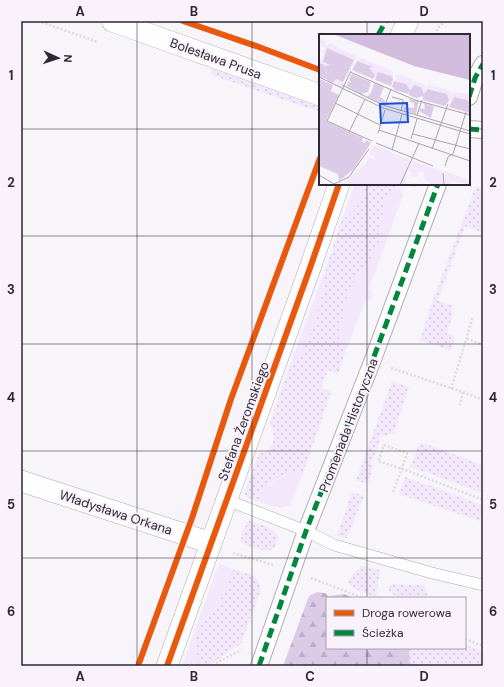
<svg xmlns="http://www.w3.org/2000/svg" width="504" height="687" viewBox="0 0 504 687" font-family="'DM Sans',sans-serif">
  <style>
    .grass { fill: url(#grass-dots) }
    .forest { fill: url(#forest-firs) }
    .garden { fill: #f3e7fb }
    .lines { fill: none; stroke-linecap: round; stroke-linejoin: round }
    .service-casing { stroke: #afabb2; stroke-width: 12 }
    .pedestrian-casing { stroke: #afabb2; stroke-width: 18 }
    .minor-casing { stroke: #afabb2; stroke-width: 22 }
    .path { stroke: #dcdbdd; stroke-width: 2.5; stroke-dasharray: 2 2; stroke-linecap: butt }
    .service { stroke: #fefefe; stroke-width: 11 }
    .pedestrian { stroke: #fefefe; stroke-width: 16 }
    .minor { stroke: #fefefe; stroke-width: 21 }
    .quiet { stroke: #00873e; stroke-width: 5; stroke-dasharray: 10 5; stroke-linecap: butt }
    .cycleway-casing { stroke: #f9f2fd; stroke-width: 8 }
    .cycleway { stroke: #e8590c; stroke-width: 6 }
    .grid { fill: none; stroke: #2e2832; stroke-width: 1; stroke-opacity: 0.55 }
    .labels { text-anchor: middle; stroke-width: 4; stroke-linejoin: round; paint-order: stroke }
    .street-label { font-size: 13px; fill: #2e2832; stroke: #f9f2fd }
    .inset-road { fill: none; stroke: #a7a3aa; stroke-width: 1 }
    .view { fill: #1d4ed8; fill-opacity: 0.15; stroke: #1d4ed8; stroke-width: 2 }
    .inset-edge { fill: none; stroke: #2e2832; stroke-width: 2 }
    .neatline { fill: none; stroke: #2e2832; stroke-width: 1.5 }
    .grid-label { font-size: 13px; text-anchor: middle; font-weight: bold; fill: #2e2832 }
  </style>
  <defs>
    <pattern id="grass-dots" width="8" height="8" patternUnits="userSpaceOnUse"><rect width="8" height="8" fill="#f3e7fb"/><path d="M2 2h.1M6 6h.1" fill="none" stroke="#d1c6d8" stroke-width="1.8" stroke-linecap="round"/></pattern>
    <pattern id="forest-firs" width="22" height="20" patternUnits="userSpaceOnUse"><rect width="22" height="20" fill="#dccbe7"/><path d="M5 1l3.5 6h-7zM16 11l3.5 6h-7z" fill="#bdaec7"/></pattern>
  </defs>
  <rect width="100%" height="100%" fill="#f8f5fa"/>
  <!-- grass -->
  <g class="grass">
    <polygon points="211,69 320,107 320,112 212,75"/>
    <polygon points="483,183 483,233 465,226 438,300 453,306 452,311 453,312 454,309 447,334 455,337 451,351 420,340 433,300 476,186 481,188"/>
    <path d="M 364,184 L 395,184 L 397,186 L 386,200 L 383,213 L 379,242 L 374,253 L 357,277 L 341,344 L 345,353 L 338,374 L 328,370 L 321,388 L 331,392 L 303,474 C 300,474 296,473 293,473 C 278,474 263,488 258,501 L 249,498 L 244,494 L 245,491 L 259,453 C 276,452 276,434 270,423 L 287,373 L 304,348 L 322,296 L 326,268 L 342,220 L 351,213 L 359,204 L 364,188 Z"/>
    <polygon points="392,381 409,387 394,433 381,437 371,465 373,466 368,484 356,480"/>
    <polygon points="420,442 483,465 483,493 410,467"/>
    <polygon points="405,477 483,505 483,512 480,521 399,494"/>
    <polygon points="352,492 364,496 348,536 346,538 337,536"/>
    <path d="M 249,521 C 259,524 274,527 278,537 C 275,560 255,548 241,543 C 241,534 243,528 249,521 Z"/>
    <polygon points="362,566 380,570 376,598 351,587 348,581 354,573"/>
    <path d="M 232,569 C 244,573 260,574 261,589 L 241,644 L 215,661 L 209,666 L 198,666 C 200,655 192,647 196,636 C 199,625 208,618 215,609 C 223,597 228,583 232,569 Z"/>
    <polygon points="392,584 422,585 425,587 427,594 426,598 399,598 389,591 389,586"/>
    <polygon points="465,644 483,652 483,666 410,666 409,648 465,648"/>
  </g>
  <!-- forest -->
  <polygon class="forest" points="317,592 325,593 329,596 344,594 354,598 327,598 327,648 409,648 410,666 283,666 309,596"/>
  <!-- garden -->
  <g class="garden">
    <path d="M 355,184 L 364,184 C 365,199 354,214 342,220 Z"/>
    <polygon points="397,186 400,188 403,195 369,289 373,293 372,297 369,300 365,301 345,353 341,344 341,325 346,300 351,286 374,253 379,242 383,213 386,200"/>
    <path d="M 326,268 C 323,295 317,323 304,348 C 299,357 293,365 287,373 Z"/>
    <path d="M 292,473 L 303,474 L 290,505 C 280,511 268,505 258,501 C 264,486 278,478 292,473 Z"/>
    <path d="M 224,565 L 232,569 C 228,583 223,597 215,609 C 208,618 199,625 196,636 C 192,647 200,655 198,666 L 182,666 L 218,566 Z"/>
  </g>
  <g class="lines">
    <defs>
      <polyline id="service" points="227,500 306,531 334,545 432,573 483,585"/>
      <g id="pedestrian">
        <polyline points="469,97 475,78 483,64"/>
        <polyline points="469,129 483,130"/>
        <polyline points="259,666 306,531 372,362 438,184"/>
      </g>
      <g id="minor">
        <polyline points="112,21 320,95"/>
        <polyline points="401,35 408,21"/>
        <polyline points="21,481 211,543"/>
        <polyline points="167,666 310,268 339,184"/>
      </g>
    </defs>
    <!-- service casing -->
    <use href="#service" class="service-casing"/>
    <!-- pedestrian casing -->
    <use href="#pedestrian" class="pedestrian-casing"/>
    <!-- minor casing -->
    <use href="#minor" class="minor-casing"/>
    <!-- path -->
    <g class="path">
      <polyline points="38,21 98,42"/>
      <polyline points="436,35 437,29 445,21"/>
      <polyline points="410,184 416,186"/>
      <polyline points="467,339 483,345"/>
      <polyline points="391,368 463,392 460,405"/>
      <polyline points="451,389 473,316"/>
      <polyline points="463,392 483,400"/>
      <path d="M 393,492 C 398,479 403,466 407,453 L 384,445 L 378,461 L 408,471 L 483,500"/>
      <polyline points="233,553 273,565"/>
      <polyline points="311,578 363,598"/>
      <polyline points="465,639 483,646"/>
      <polyline points="213,666 218,662 241,650"/>
    </g>
    <!-- service -->
    <use href="#service" class="service"/>
    <!-- pedestrian -->
    <use href="#pedestrian" class="pedestrian"/>
    <!-- minor -->
    <use href="#minor" class="minor"/>
    <!-- quiet -->
    <g class="quiet">
      <polyline points="378,35 386,21"/>
      <polyline points="469,97 475,78 483,64"/>
      <polyline points="469,129 483,130"/>
      <polyline points="259,666 306,531 372,362 438,184"/>
    </g>
    <defs>
      <g id="cycleway">
        <polyline points="183,21 259,47 320,70"/>
        <polyline points="138,666 192,518 231,399 320,158"/>
        <polyline points="167,666 310,268 339,184"/>
      </g>
    </defs>
    <!-- cycleway casing -->
    <use href="#cycleway" class="cycleway-casing"/>
    <!-- cycleway -->
    <use href="#cycleway" class="cycleway"/>
  </g>
  <!-- grid -->
  <path class="grid" d="M 137,21 L 137,666M 252,21 L 252,666M 367,21 L 367,35M 21,129 L 320,129M 469,129 L 483,129M 367,184 L 367,598M 21,236 L 483,236M 21,344 L 483,344M 21,451 L 483,451M 21,558 L 483,558M 367,648 L 367,666"/>
  <g class="labels">
    <!-- street labels -->
    <g class="street-label">
      <text transform="translate(216 58) rotate(20)" y="5">Bolesława Prusa</text>
      <text transform="translate(243 421) rotate(-70)" y="5">Stefana Żeromskiego</text>
      <text transform="translate(348 425) rotate(-69)" y="5">Promenada Historyczna</text>
      <text transform="translate(116 512) rotate(18)" y="5">Władysława Orkana</text>
    </g>
  </g>
  <!-- overview -->
  <g transform="translate(319 34)">
    <rect width="151" height="151" fill="#f8f5fa"/>
    <path d="M 0,4 L 8,7 L 7,13 L 11,9 L 38,23 L 32,36 L 35,26 L 8,15 L 4,27 L 5,30 L 11,31 L 7,37 L 9,43 L 14,47 L 17,45 L 25,48 L 22,53 L 0,42 L 5,31 L 0,29 L 5,20 L 0,16 L 0,14 L 5,18 L 6,14 L 0,12 L 3,11 L 0,9 ZM 40,23 L 74,37 L 74,45 L 73,43 L 58,43 L 55,46 L 56,41 L 52,39 L 50,31 L 38,27 ZM 78,40 L 93,45 L 94,50 L 96,47 L 106,51 L 107,54 L 110,51 L 119,53 L 132,57 L 132,61 L 135,58 L 151,60 L 151,66 L 138,63 L 127,70 L 129,62 L 121,57 L 110,54 L 105,60 L 102,52 L 96,51 L 91,56 L 87,50 L 77,47 L 74,50 L 75,54 L 73,54 L 75,46 L 79,44 L 76,43 ZM 55,111 L 91,126 L 85,141 L 93,145 L 87,144 L 87,151 L 65,151 L 50,134 L 45,132 L 50,123 L 55,126 L 56,123 L 50,120 ZM 94,127 L 123,137 L 124,151 L 114,151 L 104,144 L 105,138 L 99,137 L 98,143 L 91,142 L 93,138 L 89,136 ZM 38,137 L 37,147 L 41,151 L 30,151 L 29,149 L 19,151 L 27,148 ZM 126,137 L 151,147 L 151,151 L 133,147 L 130,151 L 126,151 Z" fill="#f3e7fb"/>
    <path d="M 8,14 L 35,26 L 24,48 L 17,45 L 14,49 L 8,46 L 8,43 L 7,45 L 0,42 L 0,29 L 5,31 L 8,42 L 6,32 L 11,31 L 4,28 ZM 38,27 L 54,33 L 50,34 L 56,41 L 54,45 L 33,36 ZM 59,38 L 72,42 L 74,45 L 72,52 L 56,46 ZM 33,40 L 52,48 L 49,58 L 42,60 L 28,52 L 29,48 L 32,48 L 30,45 ZM 0,45 L 14,51 L 12,57 L 20,61 L 7,87 L 44,104 L 43,108 L 46,109 L 47,106 L 52,109 L 34,136 L 20,147 L 19,140 L 0,132 ZM 75,47 L 87,50 L 91,56 L 96,51 L 102,53 L 105,60 L 109,55 L 128,60 L 130,66 L 126,72 L 104,66 L 104,62 L 97,64 L 90,61 L 90,58 L 89,60 L 76,56 L 73,52 ZM 55,49 L 65,53 L 61,63 L 66,66 L 65,70 L 48,63 L 52,59 ZM 135,63 L 149,66 L 150,68 L 150,66 L 151,79 L 130,73 ZM 90,65 L 100,67 L 97,80 L 85,76 L 85,73 L 95,74 L 95,69 L 91,68 ZM 105,69 L 115,72 L 112,84 L 100,77 L 102,74 L 106,75 Z" fill="#dccbe7"/>
    <path d="M 43,131 L 50,134 L 65,151 L 41,151 L 37,147 L 37,141 Z" fill="#f3e7fb"/>
    <path d="M 14,0 L 151,0 L 151,46 L 95,32 Z" fill="#d1bcde"/>
    <path class="inset-road" d="M 32,37 L 8,87 L 53,107M 31,38 L 96,66 L 151,81M 0,43 L 64,74 L 151,100M 23,51 L 64,71 L 151,97M 73,63 L 84,66 L 82,77M 16,69 L 61,91M 66,71 L 72,55M 98,81 L 103,66M 60,96 L 151,127M 30,98 L 46,65M 59,99 L 66,76M 94,100 L 151,115M 92,105 L 98,85M 57,109 L 114,132M 113,115 L 129,70M 73,116 L 83,80M 126,132 L 129,123 L 134,120 L 147,78M 124,139 L 125,151M 0,141 L 15,150M 13,151 L 30,143 L 50,115M 81,151 L 100,109"/>
    <path class="view" d="M 88,69 L 89,88 L 62,89 L 61,70 Z"/>
    <rect width="151" height="151" class="inset-edge"/>
  </g>
  <!-- border -->
  <rect width="504" height="687" fill="none" stroke="#f9f2fd" stroke-width="44"/>
  <!-- legend -->
  <rect x="326" y="597" width="140" height="52" fill="#f9f2fd" stroke="#a8a1ac"/>
  <rect x="334" y="610" width="20" height="6" fill="#e8590c" stroke="#a8a1ac"/>
  <text x="362" y="617" font-size="12" fill="#2e2832">Droga rowerowa</text>
  <rect x="334" y="630" width="20" height="6" fill="#00873e" stroke="#a8a1ac"/>
  <text x="362" y="637" font-size="12" fill="#2e2832">Ścieżka</text>
  <!-- north arrow -->
  <g transform="translate(58 58) rotate(93)" stroke="#f9f2fd" stroke-width="3" paint-order="stroke">
  <path d="M0-3L7 15L0 10L-7 15Z" fill="#2e2832"/>
  <text y="-6" font-size="11" font-weight="bold" text-anchor="middle" fill="#2e2832">N</text>
  </g>
  <rect x="22" y="22" width="460" height="643" class="neatline"/>
  <g class="grid-label">
    <text x="80" y="16">A</text>
    <text x="194" y="16">B</text>
    <text x="310" y="16">C</text>
    <text x="424" y="16">D</text>
    <text x="11" y="80">1</text>
    <text x="493" y="80">1</text>
    <text x="11" y="187">2</text>
    <text x="493" y="187">2</text>
    <text x="11" y="294">3</text>
    <text x="493" y="294">3</text>
    <text x="11" y="402">4</text>
    <text x="493" y="402">4</text>
    <text x="11" y="509">5</text>
    <text x="493" y="509">5</text>
    <text x="11" y="616">6</text>
    <text x="493" y="616">6</text>
    <text x="80" y="681">A</text>
    <text x="194" y="681">B</text>
    <text x="310" y="681">C</text>
    <text x="424" y="681">D</text>
  </g>
</svg>
